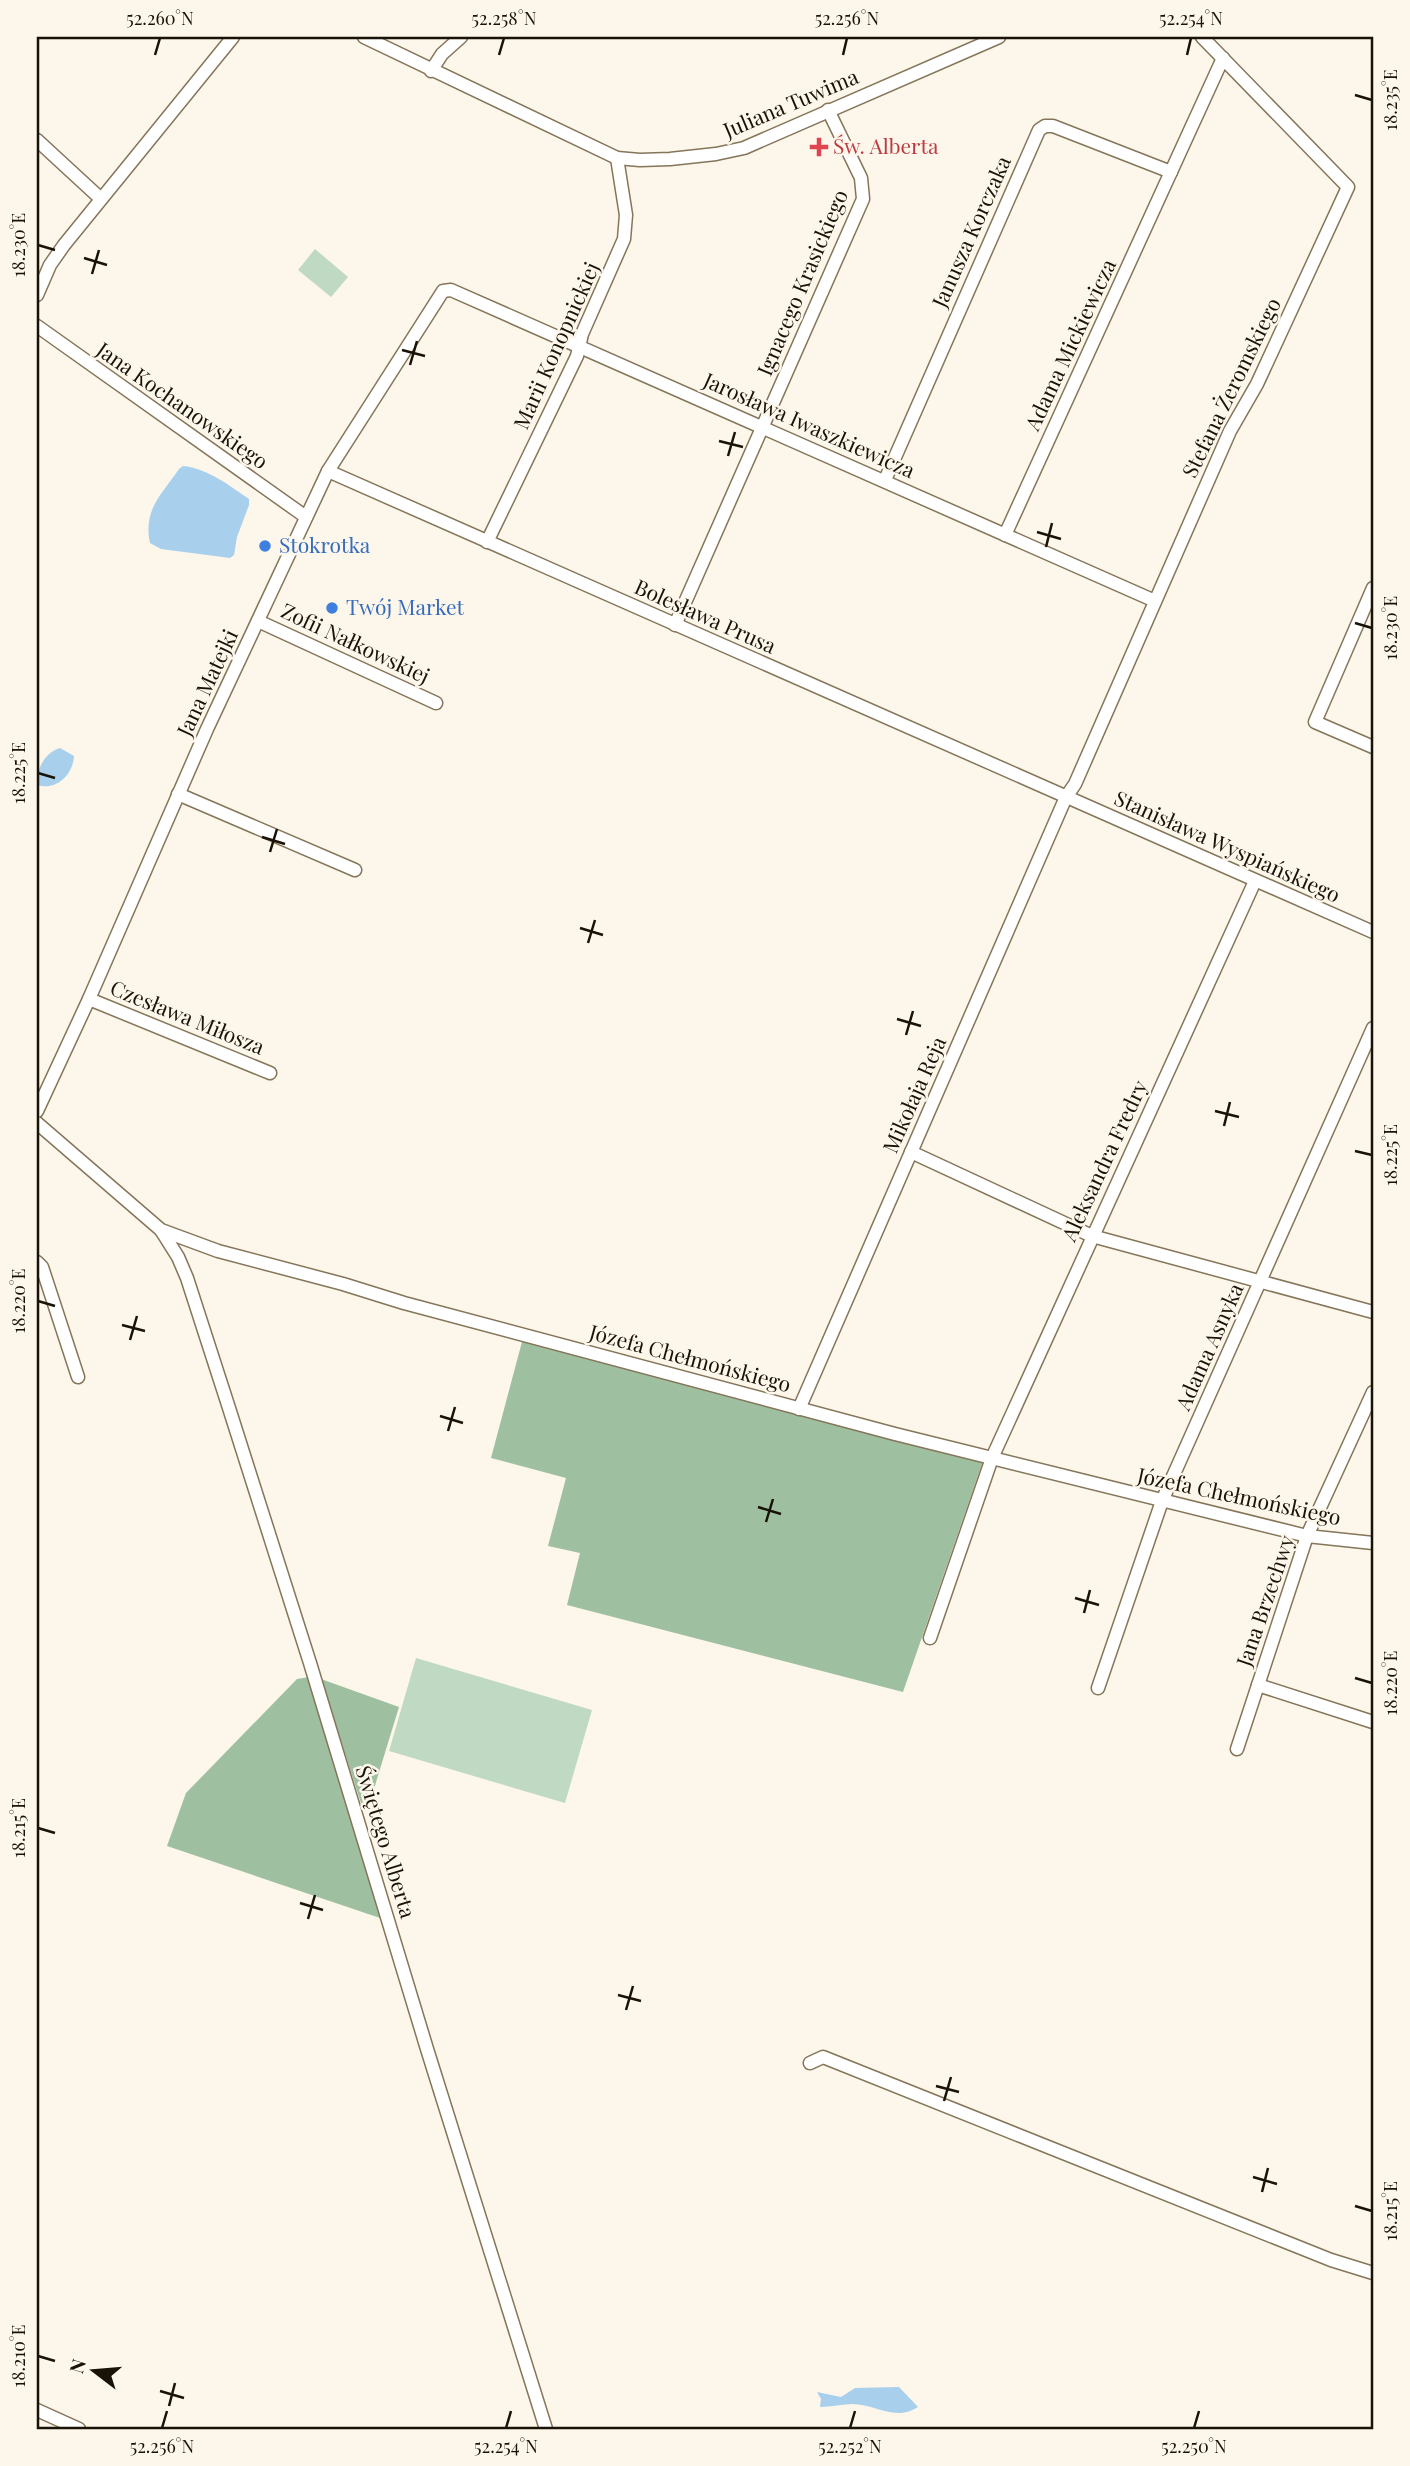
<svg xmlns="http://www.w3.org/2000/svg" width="1410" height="2466" viewBox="0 0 1410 2466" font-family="'Playfair Display',serif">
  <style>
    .green { fill: #c0d9c2 }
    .forest { fill: #9ec0a0 }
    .water { fill: #a8d0ed }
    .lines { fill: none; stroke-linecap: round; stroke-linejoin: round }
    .street-casing { stroke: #857559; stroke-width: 15 }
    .street { stroke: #fff; stroke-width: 12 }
    .ticks { fill: none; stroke: #181207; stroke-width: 2.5 }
    .health-dot { fill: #e0444e; stroke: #fdf6ea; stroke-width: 2.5 }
    .shop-dot { fill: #3f7fe0; stroke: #fdf6ea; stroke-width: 2.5 }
    .labels { text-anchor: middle; stroke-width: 5; stroke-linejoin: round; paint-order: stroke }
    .street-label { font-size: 21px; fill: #181207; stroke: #fdf6ea }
    .health-label { font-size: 21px; fill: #be3a42; stroke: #fdf6ea; text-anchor: start }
    .shop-label { font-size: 21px; fill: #366cbe; stroke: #fdf6ea; text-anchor: start }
    .neatline { fill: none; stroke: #181207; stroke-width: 2.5 }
    .ticks-label { font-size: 18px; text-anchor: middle; fill: #181207 }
  </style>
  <rect width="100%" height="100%" fill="#fdf6ea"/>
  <!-- green -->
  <g class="green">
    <polygon points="315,249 348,277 331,297 298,270"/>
    <polygon points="416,1658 592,1710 565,1803 389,1751"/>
  </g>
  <!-- forest -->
  <g class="forest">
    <polygon points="523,1338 983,1461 903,1692 567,1605 580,1553 548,1546 566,1478 491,1458"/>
    <polygon points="309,1677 383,1919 167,1846 186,1793 297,1679"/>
    <polygon points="321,1679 399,1707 369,1805 361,1803"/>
  </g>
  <!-- water -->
  <g class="water">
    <path d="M 183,466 C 207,468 230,486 249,499 L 249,505 L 237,537 L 234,555 L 230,558 L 161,549 L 150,543 C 143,510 161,495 179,469 Z"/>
    <path d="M 60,748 L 74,756 C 73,775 56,791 37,785 C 37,769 43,754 60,748 Z"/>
    <path d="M 899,2387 L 918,2407 C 895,2422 875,2404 853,2404 C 843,2404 831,2407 820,2407 L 821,2399 L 817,2392 L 841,2397 L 855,2388 Z"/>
  </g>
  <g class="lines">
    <defs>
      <g id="street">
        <polyline points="364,37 617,158 640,160 670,159 716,154 744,148 999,37"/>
        <polyline points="431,71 442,54 461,37"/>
        <polyline points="37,140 101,199"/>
        <polyline points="37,295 50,265 64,245 233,37"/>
        <polyline points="37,326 306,517"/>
        <polyline points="328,471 1373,932"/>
        <polyline points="885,480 1039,130 1045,126 1053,126 1171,172"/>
        <polyline points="1005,535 1223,58"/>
        <polyline points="487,542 577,356 582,334 624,239 626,215 617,158"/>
        <polyline points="1373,588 1315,722 1373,747"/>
        <polyline points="258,621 436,703"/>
        <polyline points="675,625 863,199 861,178 828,110"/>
        <polyline points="178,794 355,870"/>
        <polyline points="89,999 270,1073"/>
        <polyline points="37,1111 89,999 207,729 328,471 443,291 451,290 1155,601"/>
        <polyline points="37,1123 161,1230 218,1251 343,1284 404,1303 895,1434 1307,1536 1373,1543"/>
        <polyline points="911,1152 1092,1236 1373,1312"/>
        <polyline points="161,1230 178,1257 187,1278 229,1408 310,1663 427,2049 546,2429"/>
        <polyline points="37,1262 42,1267 78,1377"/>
        <polyline points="799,1409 1066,797 1075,784 1230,431 1257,384 1348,187 1202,37"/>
        <polyline points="930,1638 992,1458 1255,881"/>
        <polyline points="1258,1685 1373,1722"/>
        <polyline points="1098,1688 1162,1501 1373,1028"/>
        <polyline points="1237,1749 1307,1536 1373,1392"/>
        <polyline points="810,2063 823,2057 1331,2260 1373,2273"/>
        <polyline points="37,2410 79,2429"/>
      </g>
    </defs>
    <!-- street casing -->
    <use href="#street" class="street-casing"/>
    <!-- street -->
    <use href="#street" class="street"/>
  </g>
  <!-- ticks -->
  <path class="ticks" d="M 155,55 L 160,38M 499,55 L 504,38M 843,55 L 847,38M 1187,55 L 1191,38M 1355,95 L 1372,100M 38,245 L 55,250M 84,258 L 107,265M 92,274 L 99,250M 402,350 L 425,356M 410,365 L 417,341M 719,441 L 743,447M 728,456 L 735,432M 1037,532 L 1061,539M 1046,547 L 1052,523M 1355,623 L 1372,628M 38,773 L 55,778M 262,837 L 285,844M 270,852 L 277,829M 580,928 L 603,935M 588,943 L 595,920M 897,1019 L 921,1026M 906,1035 L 913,1011M 1215,1111 L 1239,1117M 1224,1126 L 1230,1102M 1355,1151 L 1372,1155M 38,1301 L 55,1306M 122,1325 L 145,1331M 130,1340 L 137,1316M 440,1416 L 463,1423M 448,1431 L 455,1407M 758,1507 L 781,1514M 766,1522 L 773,1499M 1075,1598 L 1099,1605M 1084,1613 L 1090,1590M 1355,1678 L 1372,1683M 38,1828 L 55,1833M 300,1903 L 323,1910M 308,1919 L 315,1895M 618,1995 L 641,2001M 626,2010 L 633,1986M 936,2086 L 959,2092M 944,2101 L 951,2077M 1253,2177 L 1277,2184M 1262,2192 L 1268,2168M 1355,2206 L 1372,2211M 38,2356 L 55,2361M 160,2391 L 184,2398M 169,2406 L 175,2383M 162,2428 L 167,2411M 506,2428 L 511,2411M 850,2428 L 855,2411M 1194,2428 L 1199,2411"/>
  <!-- markers -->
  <path class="health-dot" d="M815.5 136.5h7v7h7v7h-7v7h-7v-7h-7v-7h7z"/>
  <g class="shop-dot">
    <circle cx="265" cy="546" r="7"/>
    <circle cx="332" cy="608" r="7"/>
  </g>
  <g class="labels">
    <!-- street labels -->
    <g class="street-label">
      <text transform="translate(791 104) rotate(-23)" y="7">Juliana Tuwima</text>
      <text transform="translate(972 232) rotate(-66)" y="7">Janusza Korczaka</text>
      <text transform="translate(803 283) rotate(-67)" y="7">Ignacego Krasickiego</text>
      <text transform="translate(1071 345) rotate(-65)" y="7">Adama Mickiewicza</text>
      <text transform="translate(557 346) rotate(-66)" y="7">Marii Konopnickiej</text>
      <text transform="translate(1232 388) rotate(-64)" y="7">Stefana Żeromskiego</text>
      <text transform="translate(182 406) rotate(35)" y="7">Jana Kochanowskiego</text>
      <text transform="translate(809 426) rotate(24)" y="7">Jarosława Iwaszkiewicza</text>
      <text transform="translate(705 617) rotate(24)" y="7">Bolesława Prusa</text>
      <text transform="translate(355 644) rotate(25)" y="7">Zofii Nałkowskiej</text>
      <text transform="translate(208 683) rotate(-65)" y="7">Jana Matejki</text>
      <text transform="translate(1227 847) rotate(24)" y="7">Stanisława Wyspiańskiego</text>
      <text transform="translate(187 1018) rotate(22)" y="7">Czesława Miłosza</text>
      <text transform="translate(915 1095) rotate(-66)" y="7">Mikołaja Reja</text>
      <text transform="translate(1105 1161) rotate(-65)" y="7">Aleksandra Fredry</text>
      <text transform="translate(1210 1347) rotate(-66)" y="7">Adama Asnyka</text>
      <text transform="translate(690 1359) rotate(15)" y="7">Józefa Chełmońskiego</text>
      <text transform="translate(1239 1497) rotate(12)" y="7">Józefa Chełmońskiego</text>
      <text transform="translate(1266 1601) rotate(-71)" y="7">Jana Brzechwy</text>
      <text transform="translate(385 1842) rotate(73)" y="7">Świętego Alberta</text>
    </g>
    <!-- health labels -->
    <g class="health-label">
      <text x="833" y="154">Św. Alberta</text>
    </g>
    <!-- shop labels -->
    <g class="shop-label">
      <text x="279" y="553">Stokrotka</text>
      <text x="346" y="615">Twój Market</text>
    </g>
  </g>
  <!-- border -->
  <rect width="1410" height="2466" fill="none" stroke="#fdf6ea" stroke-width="77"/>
  <!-- north arrow -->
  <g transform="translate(94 2371) rotate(286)" stroke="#fdf6ea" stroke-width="5" paint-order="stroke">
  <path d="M0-5L12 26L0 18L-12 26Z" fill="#181207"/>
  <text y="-10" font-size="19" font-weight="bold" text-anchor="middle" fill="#181207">N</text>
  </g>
  <rect x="38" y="38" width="1334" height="2390" class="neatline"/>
  <g class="ticks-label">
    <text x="160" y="25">52.260°N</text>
    <text x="504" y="25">52.258°N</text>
    <text x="847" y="25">52.256°N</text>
    <text x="1191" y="25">52.254°N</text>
    <text transform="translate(1391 100) rotate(-90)" y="6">18.235°E</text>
    <text transform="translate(19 245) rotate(-90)" y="6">18.230°E</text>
    <text transform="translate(1391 628) rotate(-90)" y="6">18.230°E</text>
    <text transform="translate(19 773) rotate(-90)" y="6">18.225°E</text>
    <text transform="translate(1391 1155) rotate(-90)" y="6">18.225°E</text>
    <text transform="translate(19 1301) rotate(-90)" y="6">18.220°E</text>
    <text transform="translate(1391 1683) rotate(-90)" y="6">18.220°E</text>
    <text transform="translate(19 1828) rotate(-90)" y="6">18.215°E</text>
    <text transform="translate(1391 2211) rotate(-90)" y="6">18.215°E</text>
    <text transform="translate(19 2356) rotate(-90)" y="6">18.210°E</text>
    <text x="162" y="2453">52.256°N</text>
    <text x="506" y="2453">52.254°N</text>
    <text x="850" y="2453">52.252°N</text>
    <text x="1194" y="2453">52.250°N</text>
  </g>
</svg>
